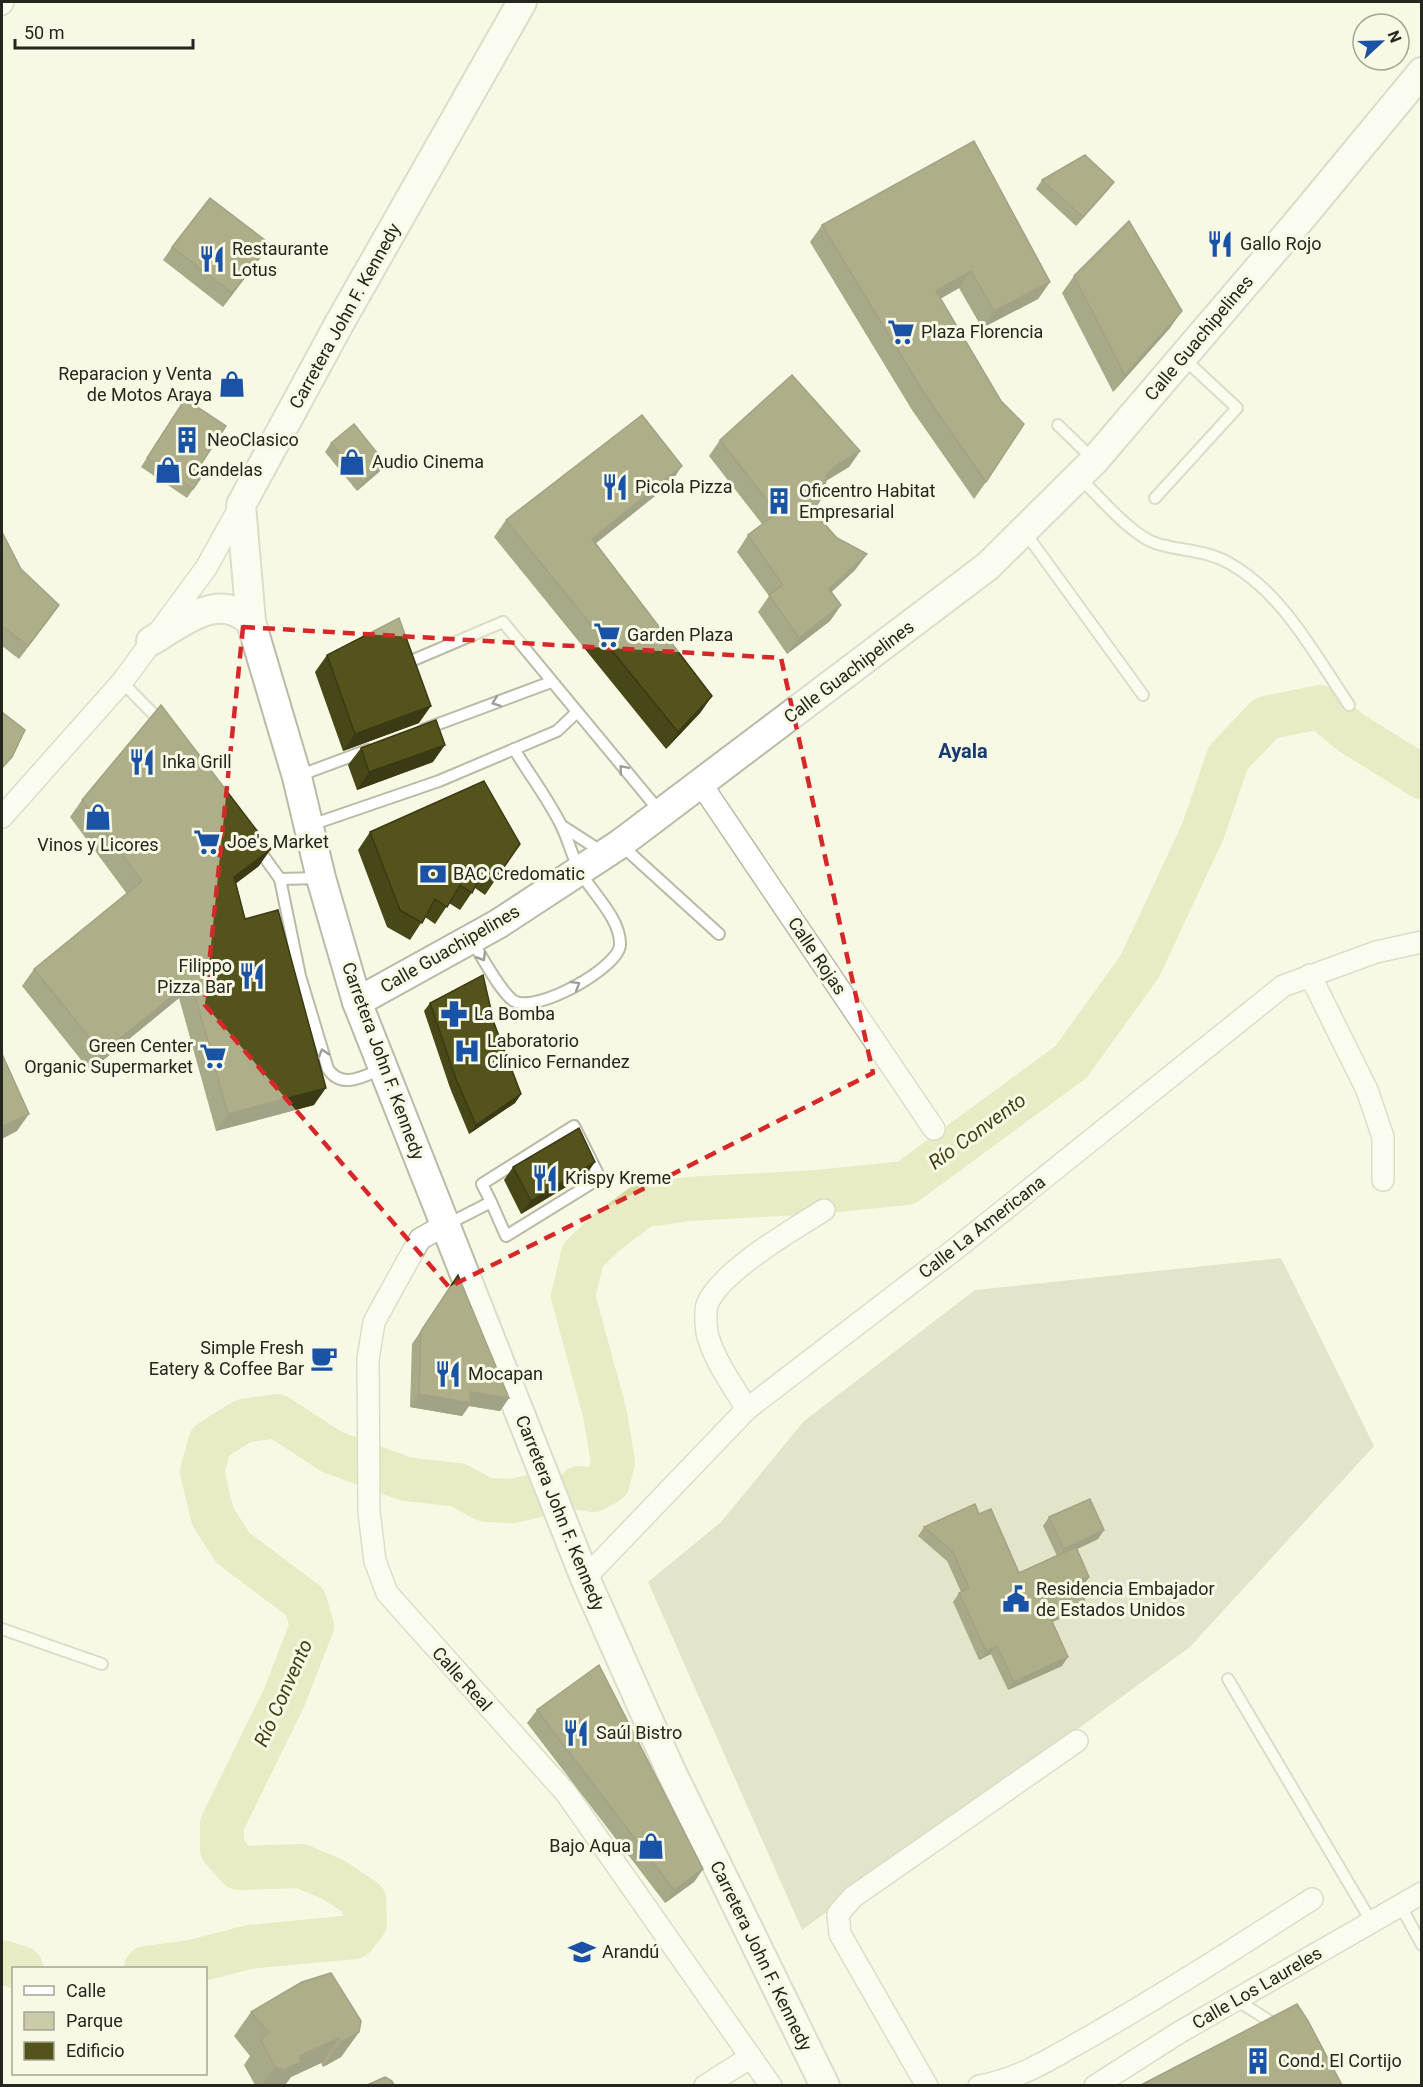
<svg xmlns="http://www.w3.org/2000/svg" width="1423" height="2087" viewBox="0 0 1423 2087" font-family="Roboto,sans-serif">
  <style>
    .green { fill: #cbcba8; fill-rule: evenodd }
    .lines { fill: none; stroke-linecap: round; stroke-linejoin: round }
    .river { stroke: #d8d99f; stroke-width: 44 }
    .lane-casing { stroke: #babaa7; stroke-width: 14 }
    .street-casing { stroke: #babaa7; stroke-width: 24 }
    .secondary-casing { stroke: #babaa7; stroke-width: 32 }
    .lane { stroke: #fff; stroke-width: 10 }
    .street { stroke: #fff; stroke-width: 21 }
    .secondary { stroke: #fff; stroke-width: 28 }
    .wall { fill: #484718 }
    .shaded-wall { fill: #3b3a14 }
    .building { fill: #54531c; stroke: #3b3a14; stroke-width: 1.5 }
    .oneway { stroke: #9d9d9a }
    .marked { fill: none; stroke: #d62828; stroke-width: 4.5; stroke-dasharray: 12 8; stroke-linejoin: round }
    .labels { text-anchor: middle; stroke-width: 6; stroke-linejoin: round; paint-order: stroke }
    .poi-label { font-size: 18px; fill: #25261e; stroke: #f8f9e4; text-anchor: start }
    .street-label { font-size: 18px; fill: #25261e; stroke: #f8f9e4 }
    .neighbourhood-label { font-size: 20px; font-weight: bold; fill: #173b6f; stroke: #f8f9e4 }
    .water-label { font-size: 20px; font-style: italic; fill: #424115; stroke: #f8f9e4 }
  </style>
  <rect width="100%" height="100%" fill="#f8f9e4"/>
  <!-- green -->
  <path class="green" d="M 1281,1258 L 1374,1446 L 1190,1647 L 802,1930 L 648,1582 L 721,1522 L 804,1421 L 975,1290 ZM 1084,1508 L 1044,1626 L 979,1659 L 953,1602 L 963,1597 L 947,1561 L 1013,1582 L 1059,1561 Z"/>
  <g class="lines">
    <!-- river -->
    <g class="river">
      <polyline points="579,1488 593,1490 608,1482 613,1462 605,1414 573,1296 583,1255 607,1232 642,1206 687,1199 817,1192 906,1183 1071,1062 1140,966 1203,831 1228,758 1266,718 1320,707 1350,732 1422,777"/>
      <polyline points="2,1962 21,1968"/>
      <polyline points="146,1968 191,1962 249,1947 354,1937 365,1923 364,1900 334,1880 301,1866 239,1868 222,1849 222,1824 284,1698 312,1626 305,1602 233,1548 213,1517 202,1472 210,1442 243,1421 277,1416 332,1452 406,1479 458,1485 486,1500 513,1501 534,1496"/>
    </g>
    <defs>
      <g id="lane">
        <polyline points="1058,425 1094,460"/>
        <path d="M 1079,477 C 1099,496 1132,537 1158,544 C 1182,551 1206,550 1229,563 C 1283,593 1315,655 1349,705"/>
        <polyline points="1155,498 1237,408 1182,357"/>
        <polyline points="1024,531 1143,695"/>
        <polyline points="404,664 503,622 661,813"/>
        <polyline points="122,682 164,725"/>
        <polyline points="425,729 551,682"/>
        <polyline points="298,776 368,750"/>
        <polyline points="308,826 439,781 557,731 576,713"/>
        <polyline points="562,826 604,853"/>
        <polyline points="620,844 719,934"/>
        <polyline points="257,847 280,879 320,878"/>
        <path d="M 280,879 L 300,976 L 328,1069 C 342,1090 365,1076 383,1068"/>
        <path d="M 472,941 C 481,955 501,993 514,1001 C 537,1014 619,967 620,945 C 621,919 593,894 581,873 C 573,859 569,842 562,827 C 549,800 529,774 514,749"/>
        <polyline points="446,1225 491,1202 506,1236 600,1178 574,1126 482,1184 491,1202"/>
        <polyline points="2,1629 102,1664"/>
        <polyline points="1228,1679 1371,1921"/>
        <polyline points="1400,1905 1422,1945"/>
        <polyline points="1238,2001 1268,2020 1276,2029"/>
      </g>
      <g id="street">
        <polyline points="2,4 3,2"/>
        <polyline points="701,784 934,1129"/>
        <polyline points="2,817 122,682 206,568 241,505"/>
        <polyline points="1310,975 1367,1090 1383,1137 1383,1180"/>
        <polyline points="445,1225 420,1239 402,1271 374,1322 368,1359 369,1512 375,1561 387,1593 566,1793 771,2086"/>
        <path d="M 747,1409 C 733,1386 716,1363 708,1337 C 706,1329 705,1312 707,1305 C 719,1272 794,1229 824,1210"/>
        <polyline points="585,1578 747,1409 958,1247 1283,986 1376,952 1422,942"/>
        <polyline points="705,2086 751,2057"/>
        <polyline points="927,2086 840,1934 838,1914 853,1897 1077,1741"/>
        <path d="M 979,2086 C 1021,2079 1055,2056 1091,2036 C 1166,1993 1239,1946 1312,1899"/>
        <polyline points="1095,2086 1180,2032 1422,1893"/>
      </g>
      <g id="secondary">
        <polyline points="522,2 339,324 241,505 251,622 297,777 321,878 357,1002 585,1578 670,1769 825,2086"/>
        <path d="M 151,641 C 182,623 219,590 251,622"/>
        <polyline points="357,1002 498,924 620,844 988,566 1094,461 1293,228 1422,72"/>
      </g>
    </defs>
    <!-- lane casing -->
    <use href="#lane" class="lane-casing"/>
    <!-- street casing -->
    <use href="#street" class="street-casing"/>
    <!-- secondary casing -->
    <use href="#secondary" class="secondary-casing"/>
    <!-- lane -->
    <use href="#lane" class="lane"/>
    <!-- street -->
    <use href="#street" class="street"/>
    <!-- secondary -->
    <use href="#secondary" class="secondary"/>
  </g>
  <!-- wall -->
  <g class="wall">
    <polygon points="1042,180 1114,182 1108,190 1076,226 1036,189"/>
    <polygon points="822,225 1050,282 1038,299 982,328 959,288 940,299 986,482 974,499 912,410 810,242"/>
    <polygon points="270,244 223,307 163,260 172,247"/>
    <polygon points="1074,276 1170,328 1113,392 1062,293"/>
    <polygon points="179,408 201,464 207,469 187,498 141,467"/>
    <polygon points="720,440 860,451 849,467 826,481 816,506 821,520 837,538 867,554 855,570 831,592 841,605 830,621 787,654 758,612 769,596 737,552 748,535 762,524 709,456"/>
    <polygon points="331,443 385,463 379,472 357,491 325,452"/>
    <polygon points="670,484 596,543 712,696 700,713 666,749 494,537 506,520"/>
    <polygon points="2,532 21,569 59,605 19,659 2,646"/>
    <polygon points="327,655 419,723 343,751 315,672"/>
    <polygon points="361,748 433,762 357,790 348,765"/>
    <polygon points="82,800 259,866 236,883 245,919 314,1105 216,1131 179,998 90,1071 22,986 34,969 127,894 70,817"/>
    <polygon points="370,832 520,844 485,895 475,888 460,910 449,903 435,924 425,917 410,940 387,927 358,850"/>
    <polygon points="430,1003 494,1023 521,1094 515,1103 469,1134 450,1088 424,1011"/>
    <polygon points="513,1167 586,1175 521,1214 504,1180"/>
    <polygon points="458,1275 509,1398 500,1411 469,1406 462,1416 410,1407 412,1344"/>
    <polygon points="979,1514 1019,1573 1057,1556 1043,1526 1049,1517 1098,1539 1077,1549 1089,1577 1083,1586 1079,1587 1085,1601 1079,1610 1052,1622 1062,1666 1008,1690 991,1654 979,1660 953,1602 959,1593 961,1592 947,1561 918,1536 924,1527"/>
    <polygon points="537,1710 703,1869 694,1882 665,1903 527,1723"/>
    <polygon points="251,2012 359,2032 341,2057 323,2067 321,2063 291,2077 285,2085 255,2085 244,2065 250,2056 234,2036"/>
  </g>
  <!-- shaded-wall -->
  <g class="shaded-wall">
    <polygon points="1114,182 1108,190 1076,226 1083,217"/>
    <polygon points="270,244 261,257 223,307 232,293"/>
    <polygon points="971,271 959,288 924,308 936,291"/>
    <polygon points="1050,282 1038,299 982,328 994,311"/>
    <polygon points="1182,311 1170,328 1113,392 1125,375"/>
    <polygon points="860,451 849,467 827,480 816,491 827,474 838,464"/>
    <polygon points="385,463 379,472 357,491 363,482"/>
    <polygon points="682,466 670,484 580,556 592,539"/>
    <polygon points="867,554 855,570 818,605 829,589"/>
    <polygon points="59,605 50,618 19,659 28,646"/>
    <polygon points="841,605 830,621 787,654 799,638"/>
    <polygon points="712,696 700,713 666,749 678,732"/>
    <polygon points="431,706 419,723 343,751 355,734"/>
    <polygon points="445,745 433,762 357,790 369,772"/>
    <polygon points="271,849 259,866 222,894 234,877"/>
    <polygon points="191,981 179,998 90,1071 102,1053"/>
    <polygon points="326,1088 314,1105 216,1131 228,1114"/>
    <polygon points="521,1094 515,1103 469,1134 476,1125"/>
    <polygon points="29,1114 17,1131 2,1139 2,1127"/>
    <polygon points="595,1162 586,1175 521,1214 531,1201"/>
    <polygon points="470,1392 509,1398 500,1411 469,1406 462,1416 410,1407 419,1394"/>
    <polygon points="1104,1530 1098,1539 1058,1558 1064,1549"/>
    <polygon points="1089,1577 1083,1586 1071,1591 1077,1582"/>
    <polygon points="1085,1601 1079,1610 1044,1626 1050,1617"/>
    <polygon points="997,1646 991,1654 979,1660 986,1651"/>
    <polygon points="1068,1657 1062,1666 1008,1690 1014,1682"/>
    <polygon points="703,1869 694,1882 665,1903 674,1890"/>
    <polygon points="359,2032 341,2057 323,2067 341,2042"/>
    <polygon points="339,2038 321,2063 291,2077 285,2085 262,2085 275,2067"/>
  </g>
  <!-- building -->
  <g class="building">
    <polygon points="974,141 1050,282 994,311 971,271 936,291 1001,401 1024,424 986,482 924,393 822,225"/>
    <polygon points="1085,155 1114,182 1083,217 1042,180"/>
    <polygon points="210,198 270,244 232,293 172,247"/>
    <polygon points="1129,221 1182,311 1125,375 1074,276"/>
    <polygon points="792,375 860,451 838,464 827,474 823,495 816,506 821,520 837,538 867,554 829,589 841,605 799,638 769,595 783,585 748,535 777,513 720,440"/>
    <polygon points="185,399 226,426 201,464 207,469 193,489 147,458"/>
    <polygon points="642,415 682,466 592,539 712,696 678,732 506,520"/>
    <polygon points="354,424 385,463 363,482 331,443"/>
    <polygon points="2,532 21,569 59,605 28,646 2,626"/>
    <polygon points="399,618 431,706 355,734 327,655"/>
    <polygon points="161,705 271,849 234,877 245,919 278,910 326,1088 228,1114 191,981 102,1053 34,969 142,881 82,800"/>
    <polygon points="2,712 25,730 12,757 2,768"/>
    <polygon points="436,720 445,745 369,772 361,748"/>
    <polygon points="484,781 520,844 497,877 484,869 472,893 460,885 447,907 435,899 422,923 400,910 370,832"/>
    <polygon points="483,975 494,1023 521,1094 476,1125 456,1079 430,1003"/>
    <polygon points="2,1054 29,1114 2,1127"/>
    <polygon points="579,1128 595,1162 531,1201 513,1167"/>
    <polygon points="458,1275 509,1398 470,1392 471,1403 419,1394 421,1331"/>
    <polygon points="1090,1499 1104,1530 1064,1549 1049,1517"/>
    <polygon points="975,1504 979,1514 991,1509 1019,1573 1076,1547 1089,1577 1077,1582 1085,1601 1050,1617 1068,1657 1014,1682 997,1646 986,1651 959,1593 969,1588 953,1552 924,1527"/>
    <polygon points="599,1665 703,1869 674,1890 537,1710"/>
    <polygon points="331,1973 361,2021 359,2032 341,2042 339,2038 300,2056 301,2062 284,2070 275,2067 261,2040 268,2032 251,2012 302,1982"/>
    <polygon points="1297,2004 1308,2021 1342,2085 1141,2085"/>
    <polygon points="385,2077 392,2081 394,2085 367,2085"/>
  </g>
  <!-- one-way arrows -->
  <defs><path id="oneway-chevron" d="M-2-3.5L2.5 0L-2 3.5" fill="none" stroke-width="1.6" stroke-linecap="round" stroke-linejoin="round" transform="scale(1.5)"/></defs>
  <g class="oneway">
    <use href="#oneway-chevron" transform="translate(496 702) rotate(160)"/>
    <use href="#oneway-chevron" transform="translate(623 769) rotate(-130)"/>
    <use href="#oneway-chevron" transform="translate(482 957) rotate(59)"/>
    <use href="#oneway-chevron" transform="translate(576 985) rotate(-31)"/>
    <use href="#oneway-chevron" transform="translate(323 1053) rotate(-107)"/>
  </g>
  <!-- marked area -->
  <path d="M0 0H1423V2087H0ZM 243,627 L 781,658 L 873,1073 L 449,1287 L 205,1005 Z" fill="#f8f9e4" fill-opacity=".55" fill-rule="evenodd"/>
  <path class="marked" d="M 243,627 L 781,658 L 873,1073 L 449,1287 L 205,1005 Z"/>
  <!-- icons -->
  <defs>
    <symbol id="restaurant-bare" viewBox="-9 -9 18 18"><path d="M-5-6h1v4h1v-4h1v4h1v-4h1v5L-1.5 .5V6h-2V.5L-5-1ZM5-6V6H3V1.5H1.5Q1.5-4 5-6Z" fill="#1a53a5" stroke="#f8f9e4" stroke-width="2.5" paint-order="stroke"/></symbol>
    <symbol id="supermarket-bare" viewBox="-9 -9 18 18"><path d="M-6-5.5h2.5l.6 2H6L4.5 2H-2.5L-4.4-4H-6ZM-1.5 3.2a1.3 1.3 0 1 0 .1 0ZM3 3.2a1.3 1.3 0 1 0 .1 0Z" fill="#1a53a5" stroke="#f8f9e4" stroke-width="2.5" paint-order="stroke"/></symbol>
    <symbol id="shop-bare" viewBox="-9 -9 18 18"><path d="M-5-2.5h2.3a2.7 3.5 0 0 1 5.4 0H5L5.5 6h-11ZM-1.5-2.5h3a1.5 2.3 0 0 0-3 0Z" fill="#1a53a5" stroke="#f8f9e4" stroke-width="2.5" paint-order="stroke"/></symbol>
    <symbol id="building-bare" viewBox="-9 -9 18 18"><path d="M-4-6H4V6H1V3H-1V6H-4ZM-2.5-4.3h1.7v1.8h-1.7ZM.8-4.3h1.7v1.8H.8ZM-2.5-1h1.7V.8h-1.7ZM.8-1h1.7V.8H.8Z" fill="#1a53a5" stroke="#f8f9e4" stroke-width="2.5" paint-order="stroke"/></symbol>
    <symbol id="bank-bare" viewBox="-9 -9 18 18"><path d="M-6-4H6V4H-6ZM0-2.3a2.3 2.3 0 1 0 0 4.6a2.3 2.3 0 1 0 0-4.6Z" fill="#1a53a5" stroke="#f8f9e4" stroke-width="2.5" paint-order="stroke"/></symbol>
    <symbol id="pharmacy-bare" viewBox="-9 -9 18 18"><path d="M-2-6h4v4h4v4h-4v4h-4v-4h-4v-4h4Z" fill="#1a53a5" stroke="#f8f9e4" stroke-width="2.5" paint-order="stroke"/></symbol>
    <symbol id="hospital-bare" viewBox="-9 -9 18 18"><path d="M-5-5h3v3.5h4V-5h3V5h-3V1.5h-4V5h-3Z" fill="#1a53a5" stroke="#f8f9e4" stroke-width="2.5" paint-order="stroke"/></symbol>
    <symbol id="cafe-bare" viewBox="-9 -9 18 18"><path d="M-5.5-4.5H6V0H3Q3 3.5 0 3.5H-2.5Q-5.5 3.5-5.5 0ZM3-3.2v2h1.7v-2ZM-6 4.5H4V6H-6Z" fill="#1a53a5" stroke="#f8f9e4" stroke-width="2.5" paint-order="stroke"/></symbol>
    <symbol id="civic-bare" viewBox="-9 -9 18 18"><path d="M-.6-6.5H3V-4.5H.6V-3L4-1V1h2V6H-6V1h2V-1L-.6-3ZM-1.2 2.5V6h2.4V2.5Z" fill="#1a53a5" stroke="#f8f9e4" stroke-width="2.5" paint-order="stroke"/></symbol>
    <symbol id="school-bare" viewBox="-9 -9 18 18"><path d="M0-5L7-2L0 1L-7-2ZM-4 1L0 2.5L4 1V4Q0 6-4 4Z" fill="#1a53a5" stroke="#f8f9e4" stroke-width="2.5" paint-order="stroke"/></symbol>
  </defs>
  <g fill-rule="evenodd">
    <use href="#restaurant-bare" x="1201" y="225" width="38" height="38"/>
    <use href="#restaurant-bare" x="193" y="240" width="38" height="38"/>
    <use href="#supermarket-bare" x="882" y="313" width="38" height="38"/>
    <use href="#shop-bare" x="213" y="365" width="38" height="38"/>
    <use href="#building-bare" x="168" y="421" width="38" height="38"/>
    <use href="#shop-bare" x="333" y="443" width="38" height="38"/>
    <use href="#shop-bare" x="149" y="451" width="38" height="38"/>
    <use href="#restaurant-bare" x="596" y="468" width="38" height="38"/>
    <use href="#building-bare" x="760" y="482" width="38" height="38"/>
    <use href="#supermarket-bare" x="588" y="616" width="38" height="38"/>
    <use href="#restaurant-bare" x="123" y="743" width="38" height="38"/>
    <use href="#shop-bare" x="79" y="798" width="38" height="38"/>
    <use href="#supermarket-bare" x="188" y="823" width="38" height="38"/>
    <use href="#bank-bare" x="414" y="855" width="38" height="38"/>
    <use href="#restaurant-bare" x="233" y="957" width="38" height="38"/>
    <use href="#pharmacy-bare" x="435" y="995" width="38" height="38"/>
    <use href="#hospital-bare" x="448" y="1032" width="38" height="38"/>
    <use href="#supermarket-bare" x="194" y="1037" width="38" height="38"/>
    <use href="#restaurant-bare" x="526" y="1159" width="38" height="38"/>
    <use href="#cafe-bare" x="305" y="1339" width="38" height="38"/>
    <use href="#restaurant-bare" x="429" y="1355" width="38" height="38"/>
    <use href="#civic-bare" x="997" y="1580" width="38" height="38"/>
    <use href="#restaurant-bare" x="557" y="1714" width="38" height="38"/>
    <use href="#shop-bare" x="632" y="1827" width="38" height="38"/>
    <use href="#school-bare" x="563" y="1933" width="38" height="38"/>
    <use href="#building-bare" x="1239" y="2042" width="38" height="38"/>
  </g>
  <g class="labels">
    <!-- poi labels -->
    <g class="poi-label">
      <text x="1240" y="250">Gallo Rojo</text>
      <text x="232" y="255">Restaurante<tspan x="232" dy="21">Lotus</tspan></text>
      <text x="921" y="338">Plaza Florencia</text>
      <text x="212" y="380" text-anchor="end">Reparacion y Venta<tspan x="212" dy="21">de Motos Araya</tspan></text>
      <text x="207" y="446">NeoClasico</text>
      <text x="372" y="468">Audio Cinema</text>
      <text x="188" y="476">Candelas</text>
      <text x="635" y="493">Picola Pizza</text>
      <text x="799" y="497">Oficentro Habitat<tspan x="799" dy="21">Empresarial</tspan></text>
      <text x="627" y="641">Garden Plaza</text>
      <text x="162" y="768">Inka Grill</text>
      <text x="227" y="848">Joe's Market</text>
      <text x="98" y="851" text-anchor="middle">Vinos y Licores</text>
      <text x="453" y="880">BAC Credomatic</text>
      <text x="232" y="972" text-anchor="end">Filippo<tspan x="232" dy="21">Pizza Bar</tspan></text>
      <text x="474" y="1020">La Bomba</text>
      <text x="487" y="1047">Laboratorio<tspan x="487" dy="21">Clínico Fernandez</tspan></text>
      <text x="193" y="1052" text-anchor="end">Green Center<tspan x="193" dy="21">Organic Supermarket</tspan></text>
      <text x="565" y="1184">Krispy Kreme</text>
      <text x="304" y="1354" text-anchor="end">Simple Fresh<tspan x="304" dy="21">Eatery &amp; Coffee Bar</tspan></text>
      <text x="468" y="1380">Mocapan</text>
      <text x="1036" y="1595">Residencia Embajador<tspan x="1036" dy="21">de Estados Unidos</tspan></text>
      <text x="596" y="1739">Saúl Bistro</text>
      <text x="631" y="1852" text-anchor="end">Bajo Aqua</text>
      <text x="602" y="1958">Arandú</text>
      <text x="1278" y="2067">Cond. El Cortijo</text>
    </g>
    <!-- street labels -->
    <g class="street-label">
      <text transform="translate(345 316) rotate(-61)" y="6">Carretera John F. Kennedy</text>
      <text transform="translate(1199 338) rotate(-50)" y="6">Calle Guachipelines</text>
      <text transform="translate(849 672) rotate(-37)" y="6">Calle Guachipelines</text>
      <text transform="translate(450 949) rotate(-30)" y="6">Calle Guachipelines</text>
      <text transform="translate(817 956) rotate(56)" y="6">Calle Rojas</text>
      <text transform="translate(383 1061) rotate(70)" y="6">Carretera John F. Kennedy</text>
      <text transform="translate(982 1227) rotate(-38)" y="6">Calle La Americana</text>
      <text transform="translate(560 1513) rotate(68)" y="6">Carretera John F. Kennedy</text>
      <text transform="translate(462 1679) rotate(48)" y="6">Calle Real</text>
      <text transform="translate(761 1956) rotate(64)" y="6">Carretera John F. Kennedy</text>
      <text transform="translate(1257 1988) rotate(-30)" y="6">Calle Los Laureles</text>
    </g>
    <!-- neighbourhood labels -->
    <g class="neighbourhood-label">
      <text x="963" y="758">Ayala</text>
    </g>
    <!-- water labels -->
    <g class="water-label">
      <text transform="translate(977 1131) rotate(-36)" y="7">Río Convento</text>
      <text transform="translate(283 1693) rotate(-66)" y="7">Río Convento</text>
    </g>
  </g>
  <!-- border -->
  <rect width="1423" height="2087" fill="none" stroke="#25261e" stroke-width="6"/>
  <!-- legend -->
  <rect x="12" y="1967" width="195" height="108" fill="#f8f9e4" stroke="#a4a595" stroke-width="1.5"/>
  <rect x="24" y="1986" width="30" height="9" fill="#ffffff" stroke="#a4a595" stroke-width="1.5"/>
  <text x="66" y="1997" font-size="18" fill="#25261e">Calle</text>
  <rect x="24" y="2012" width="30" height="18" fill="#cbcba8" stroke="#a4a595" stroke-width="1.5"/>
  <text x="66" y="2027" font-size="18" fill="#25261e">Parque</text>
  <rect x="24" y="2042" width="30" height="18" fill="#54531c" stroke="#a4a595" stroke-width="1.5"/>
  <text x="66" y="2057" font-size="18" fill="#25261e">Edificio</text>
  <!-- north arrow -->
  <g transform="translate(1381 42) rotate(68)"><circle r="28" fill="#f8f9e4" stroke="#a4a595" stroke-width="1.5"/>
  <path d="M0-4.5L10 22L0 15L-10 22Z" fill="#1a53a5"/>
  <text y="-9" font-size="16" font-weight="bold" text-anchor="middle" fill="#25261e">N</text>
  </g>
  <!-- scale -->
  <path d="M15 39v9h178v-9" fill="none" stroke="#25261e" stroke-width="3"/>
  <text x="24" y="39" font-size="18" fill="#25261e" stroke="#f8f9e4" stroke-width="4.5" paint-order="stroke">50 m</text>
</svg>
